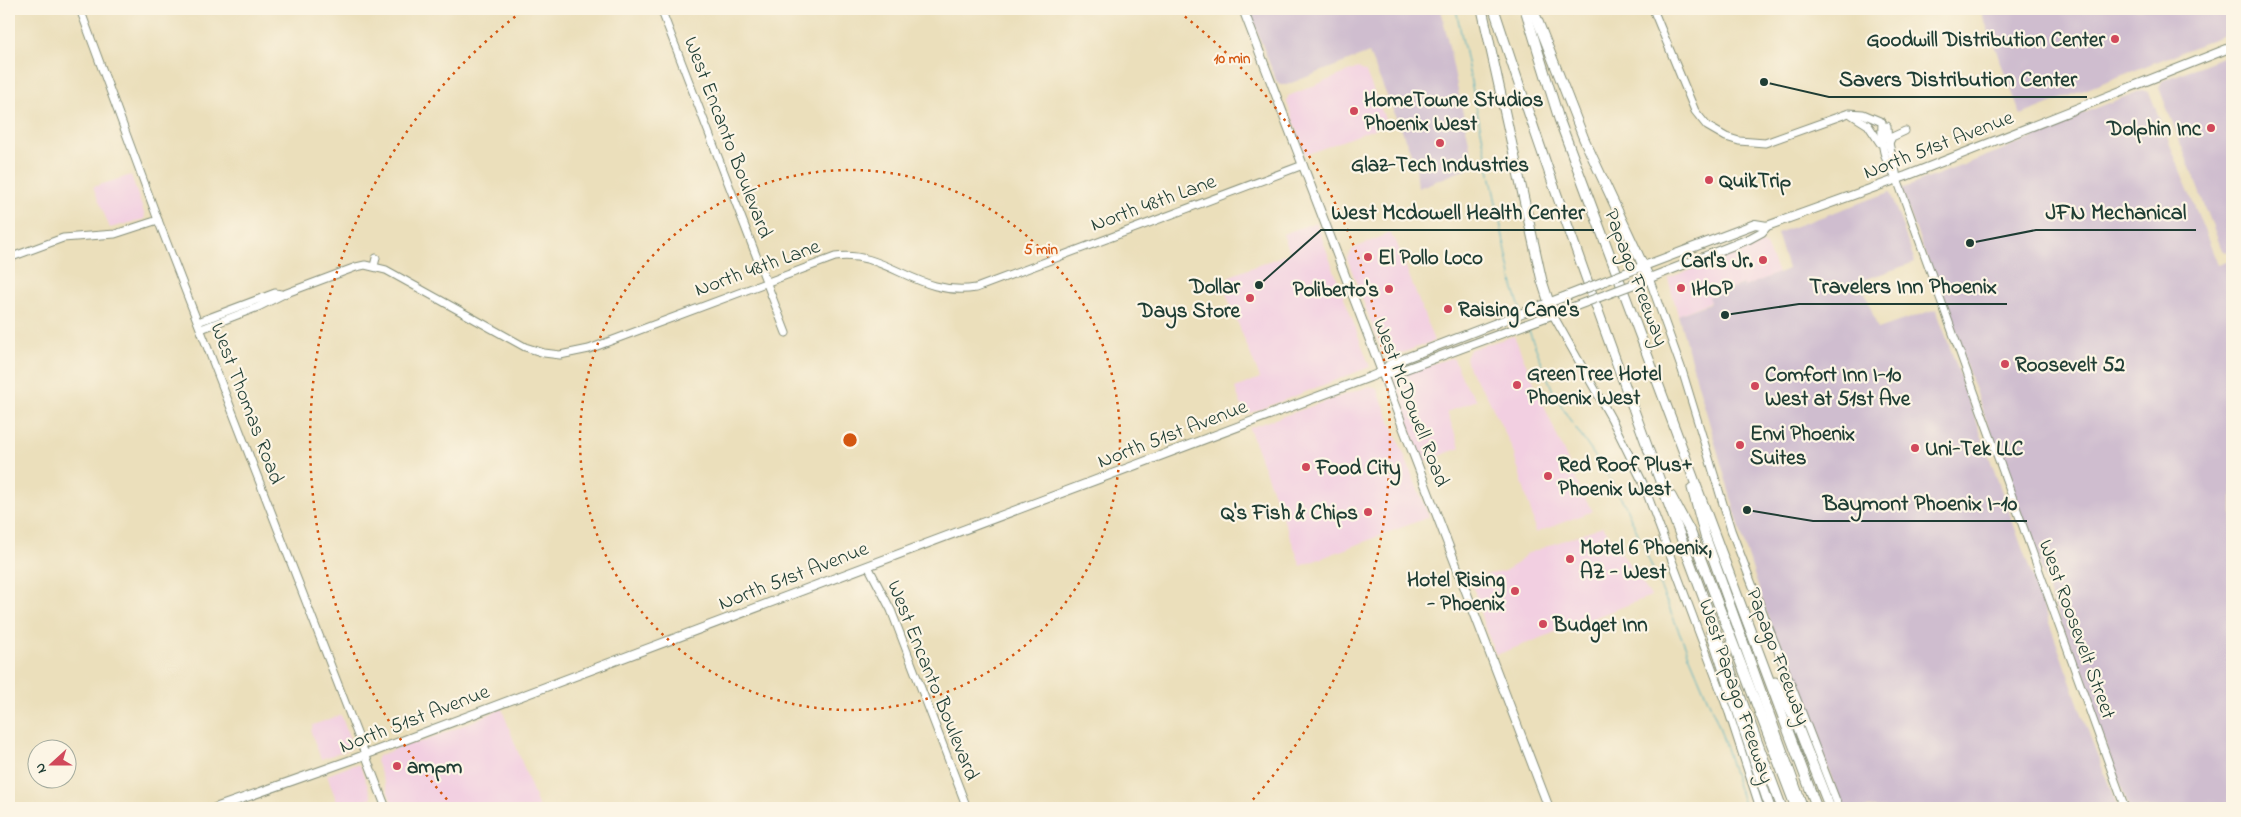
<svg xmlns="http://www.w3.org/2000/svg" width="2241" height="817" viewBox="0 0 2241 817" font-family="'Indie Flower',sans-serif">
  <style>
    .built { fill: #f2cfe1 }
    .industrial { fill: #cfbdcf }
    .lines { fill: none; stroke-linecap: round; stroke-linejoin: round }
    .stream { stroke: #3fabbf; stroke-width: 1 }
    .secondary-casing { stroke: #858e78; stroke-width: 9 }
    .primary-casing { stroke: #858e78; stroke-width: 10 }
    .highway-casing { stroke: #858e78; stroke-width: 11 }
    .secondary { stroke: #fff; stroke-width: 7 }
    .primary { stroke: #fff; stroke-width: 8 }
    .highway { stroke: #fff; stroke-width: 9 }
    .primary-bridge-casing { stroke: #858e78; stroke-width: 10; stroke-linecap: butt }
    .primary-bridge { stroke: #fff; stroke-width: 8 }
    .ring { fill: none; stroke: #d45610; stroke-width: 2.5; stroke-dasharray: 2.5 5 }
    .poi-dot { fill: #d1495b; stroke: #fcf5e5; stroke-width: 2 }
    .labels { text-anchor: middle; stroke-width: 4.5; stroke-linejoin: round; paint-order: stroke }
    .poi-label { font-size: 21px; font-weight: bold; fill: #1f3d34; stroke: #fcf5e5; text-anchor: start }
    .street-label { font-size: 21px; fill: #1f3d34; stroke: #fcf5e5 }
    .centre { fill: #d45610; stroke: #fcf5e5; stroke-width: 2.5 }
    .ring-label { font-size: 15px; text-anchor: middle; font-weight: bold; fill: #d45610; stroke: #fcf5e5; stroke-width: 4.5; stroke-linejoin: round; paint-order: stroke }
    .leader { fill: none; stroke: #1f3d34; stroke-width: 2 }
    .callout-dot { fill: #1f3d34; stroke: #fcf5e5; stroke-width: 2 }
    .callout-label { font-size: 22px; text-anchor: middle; font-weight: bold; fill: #1f3d34; stroke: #fcf5e5; stroke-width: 4.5; stroke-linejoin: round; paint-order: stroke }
  </style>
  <rect width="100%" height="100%" fill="#fcf5e5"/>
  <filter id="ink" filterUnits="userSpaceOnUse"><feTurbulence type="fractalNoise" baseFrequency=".02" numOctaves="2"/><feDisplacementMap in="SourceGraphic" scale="10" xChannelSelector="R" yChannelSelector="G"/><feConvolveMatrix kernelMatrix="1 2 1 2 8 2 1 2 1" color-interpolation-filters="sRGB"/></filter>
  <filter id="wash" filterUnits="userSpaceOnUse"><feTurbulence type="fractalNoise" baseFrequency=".0096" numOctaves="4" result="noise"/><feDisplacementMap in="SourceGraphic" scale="20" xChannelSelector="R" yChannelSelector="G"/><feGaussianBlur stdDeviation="1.12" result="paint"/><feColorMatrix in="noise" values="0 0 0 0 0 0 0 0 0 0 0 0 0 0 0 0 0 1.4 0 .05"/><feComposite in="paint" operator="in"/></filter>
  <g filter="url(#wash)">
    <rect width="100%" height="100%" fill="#ebdfbb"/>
    <!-- built -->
    <g class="built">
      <polygon points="1358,68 1366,72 1387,124 1305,155 1287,102 1288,96"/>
      <polygon points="131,175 145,216 144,219 110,228 93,187"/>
      <polygon points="1316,222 1370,367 1248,414 1244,412 1235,388 1260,378 1223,286 1230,276 1290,253 1283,234"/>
      <polygon points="1389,233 1396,241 1434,341 1389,358 1383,354 1347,258 1353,249"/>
      <polygon points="1762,243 1766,245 1778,273 1744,287 1742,284 1709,297 1710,302 1678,315 1668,278"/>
      <polygon points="1514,336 1583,496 1593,511 1535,533 1533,519 1512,448 1486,394 1470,372 1465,356 1471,349"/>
      <polygon points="1450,358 1454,359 1464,382 1477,400 1447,412 1460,448 1422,462 1392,380 1393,377"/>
      <polygon points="1370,386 1377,388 1429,517 1301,566 1249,428"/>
      <polygon points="1603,526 1651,596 1496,655 1483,622 1471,579 1474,576 1503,572 1518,563 1526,554"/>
      <polygon points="502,709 539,808 394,808 376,761 378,756 405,745 425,741"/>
      <polygon points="341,715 352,745 351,749 321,759 311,732 313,725"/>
      <polygon points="353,765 359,765 361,768 372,798 345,808 339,808 327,775"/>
    </g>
    <!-- industrial -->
    <g class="industrial">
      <polygon points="1248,9 1441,9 1474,166 1418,188 1416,168 1411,153 1369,53 1286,85 1280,85 1276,80"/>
      <polygon points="1980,9 2232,9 2232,32 2021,115"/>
      <polygon points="2232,53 2232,249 2225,252 2222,250 2159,88 2162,81"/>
      <polygon points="2142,90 2149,92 2218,265 2232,260 2232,808 2129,808 1901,189 2033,138 2036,132"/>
      <polygon points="1890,192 1915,262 1861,281 1878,329 1936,309 2091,739 2118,808 1844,808 1773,633 1745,546 1678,315 1710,303 1709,297 1743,284 1744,287 1788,269 1777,233"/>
    </g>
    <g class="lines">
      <!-- stream -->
      <g class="stream">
        <polyline points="1456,9 1514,290 1521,311"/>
        <polyline points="1527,326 1553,391 1568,417 1605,471 1625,505 1638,534 1719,726 1745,808"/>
      </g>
    </g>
  </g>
  <g filter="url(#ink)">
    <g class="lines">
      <defs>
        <g id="secondary">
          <polyline points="80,9 158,220 386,808"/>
          <polyline points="661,9 786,333"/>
          <path d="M 1653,9 L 1695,111 L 1707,126 L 1726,137 L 1739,141 L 1765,143 L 1849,113 L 1863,114 L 1882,122 C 1881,145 1883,160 1897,179"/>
          <polyline points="1852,115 1868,125 1880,143"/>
          <path d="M 1887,126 C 1887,145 1895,161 1897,179 L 2125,808"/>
          <polyline points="1888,145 1892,137 1905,131"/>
          <polyline points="9,258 63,238 115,234 158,220"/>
          <polyline points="374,266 376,258"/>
          <polyline points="1649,278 1682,370 1731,530 1839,808"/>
          <polyline points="1553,315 1611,418 1643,483 1729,713 1760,808"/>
          <polyline points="198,322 275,293 281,294"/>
          <path d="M 201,329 L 258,307 L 284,294 L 356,267 L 365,265 L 386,270 L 525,347 L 544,353 L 560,355 L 589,349 L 835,257 C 885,249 918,298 976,288 L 1303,165"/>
          <polyline points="868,566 891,610 967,808"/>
        </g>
        <g id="primary">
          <polyline points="1243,9 1549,808"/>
          <polyline points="1628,272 1755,224 1767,226 1906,176 2232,47"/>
          <polyline points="1637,283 1749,239 1762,232 1767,226"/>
          <polyline points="1382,372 1392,374 1573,307"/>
          <polyline points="215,808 354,759 1370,377 1382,372 1390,364 1569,295"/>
        </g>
        <g id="highway">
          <polyline points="1482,9 1542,281 1553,315"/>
          <path d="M 1494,9 C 1582,278 1683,543 1782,808"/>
          <polyline points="1525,9 1559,119 1817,808"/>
          <polyline points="1533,9 1584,139 1649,278"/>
          <polyline points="1692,488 1705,536 1803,808"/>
          <polyline points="1671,496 1691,533 1796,808"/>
          <polyline points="1711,632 1770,808"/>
          <polyline points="1775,682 1794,717 1830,808"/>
        </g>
      </defs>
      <!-- secondary casing -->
      <use href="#secondary" class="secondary-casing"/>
      <!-- primary casing -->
      <use href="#primary" class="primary-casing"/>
      <!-- highway casing -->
      <use href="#highway" class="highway-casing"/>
      <!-- secondary -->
      <use href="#secondary" class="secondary"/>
      <!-- primary -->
      <use href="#primary" class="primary"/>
      <!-- highway -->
      <use href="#highway" class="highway"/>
      <defs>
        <g id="primary-bridge">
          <polyline points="1569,295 1628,272"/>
          <polyline points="1573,307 1637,283"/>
        </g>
      </defs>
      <!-- primary-bridge casing -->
      <use href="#primary-bridge" class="primary-bridge-casing"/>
      <!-- primary-bridge -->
      <use href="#primary-bridge" class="primary-bridge"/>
    </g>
  </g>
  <!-- distance rings -->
  <g class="ring">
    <circle cx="850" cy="440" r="270"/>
    <path d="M452 805A540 540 0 0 1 521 12M1179 12A540 540 0 0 1 1248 805"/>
  </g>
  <!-- markers -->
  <g class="poi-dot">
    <circle cx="2115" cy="39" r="5"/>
    <circle cx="1354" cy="111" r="5"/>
    <circle cx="2211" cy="128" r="5"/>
    <circle cx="1440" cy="143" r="5"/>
    <circle cx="1709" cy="180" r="5"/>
    <circle cx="1368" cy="257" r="5"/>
    <circle cx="1763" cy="260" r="5"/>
    <circle cx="1681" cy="288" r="5"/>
    <circle cx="1389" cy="289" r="5"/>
    <circle cx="1250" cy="298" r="5"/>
    <circle cx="1448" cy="309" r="5"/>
    <circle cx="2005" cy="364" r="5"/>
    <circle cx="1517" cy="385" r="5"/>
    <circle cx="1755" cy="386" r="5"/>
    <circle cx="1740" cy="445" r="5"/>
    <circle cx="1915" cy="448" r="5"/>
    <circle cx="1306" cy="467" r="5"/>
    <circle cx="1548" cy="476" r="5"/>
    <circle cx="1368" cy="512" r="5"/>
    <circle cx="1570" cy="559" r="5"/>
    <circle cx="1515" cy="591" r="5"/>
    <circle cx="1543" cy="624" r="5"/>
    <circle cx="397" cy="766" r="5"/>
  </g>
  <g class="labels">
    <!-- poi labels -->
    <g class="poi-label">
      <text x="2105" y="46" text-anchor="end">Goodwill Distribution Center</text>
      <text x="1364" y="106">HomeTowne Studios<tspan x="1364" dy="24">Phoenix West</tspan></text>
      <text x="2201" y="135" text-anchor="end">Dolphin Inc</text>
      <text x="1440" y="171" text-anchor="middle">Glaz-Tech Industries</text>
      <text x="1719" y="187">QuikTrip</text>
      <text x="1378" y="264">El Pollo Loco</text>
      <text x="1753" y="267" text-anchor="end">Carl's Jr.</text>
      <text x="1240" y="293" text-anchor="end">Dollar<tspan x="1240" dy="24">Days Store</tspan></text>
      <text x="1691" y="295">IHOP</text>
      <text x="1379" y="296" text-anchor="end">Poliberto's</text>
      <text x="1458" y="316">Raising Cane's</text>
      <text x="2015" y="371">Roosevelt 52</text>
      <text x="1527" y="380">GreenTree Hotel<tspan x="1527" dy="24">Phoenix West</tspan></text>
      <text x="1765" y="381">Comfort Inn I-10<tspan x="1765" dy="24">West at 51st Ave</tspan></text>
      <text x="1750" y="440">Envi Phoenix<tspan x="1750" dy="24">Suites</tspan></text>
      <text x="1925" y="455">Uni-Tek LLC</text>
      <text x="1558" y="471">Red Roof Plus+<tspan x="1558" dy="24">Phoenix West</tspan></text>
      <text x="1316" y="474">Food City</text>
      <text x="1358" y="519" text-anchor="end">Q's Fish &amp; Chips</text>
      <text x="1580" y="554">Motel 6 Phoenix,<tspan x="1580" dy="24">AZ - West</tspan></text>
      <text x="1505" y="586" text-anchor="end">Hotel Rising<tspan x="1505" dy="24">- Phoenix</tspan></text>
      <text x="1553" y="631">Budget Inn</text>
      <text x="407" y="773">ampm</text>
    </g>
    <!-- street labels -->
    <g class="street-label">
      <text transform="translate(729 137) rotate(69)" y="7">West Encanto Boulevard</text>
      <text transform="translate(1938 144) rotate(-21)" y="7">North 51st Avenue</text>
      <text transform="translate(1153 202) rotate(-20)" y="7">North 48th Lane</text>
      <text transform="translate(757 267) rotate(-20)" y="7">North 48th Lane</text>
      <text transform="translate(1637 277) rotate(69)" y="7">Papago Freeway</text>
      <text transform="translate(1412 402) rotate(69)" y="7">West McDowell Road</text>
      <text transform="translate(248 403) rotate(69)" y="7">West Thomas Road</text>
      <text transform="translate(1172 433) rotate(-21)" y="7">North 51st Avenue</text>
      <text transform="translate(793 575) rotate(-21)" y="7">North 51st Avenue</text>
      <text transform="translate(2078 629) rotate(70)" y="7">West Roosevelt Street</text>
      <text transform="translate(1779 656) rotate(69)" y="7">Papago Freeway</text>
      <text transform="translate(934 680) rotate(68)" y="7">West Encanto Boulevard</text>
      <text transform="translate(1737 691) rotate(71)" y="7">West Papago Freeway</text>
      <text transform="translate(414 718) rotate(-21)" y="7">North 51st Avenue</text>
    </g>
  </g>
  <circle cx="850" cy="440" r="8" class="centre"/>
  <g class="ring-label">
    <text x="1232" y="63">10 min</text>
    <text x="1041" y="254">5 min</text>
  </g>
  <!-- callouts -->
  <path class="leader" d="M1764 82L1829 97H2087M1259 285L1321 230H1594M1970 243L2036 230H2196M1725 315L1799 304H2007M1747 510L1813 521H2027"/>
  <g class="callout-dot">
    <circle cx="1764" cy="82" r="5"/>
    <circle cx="1259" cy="285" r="5"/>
    <circle cx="1970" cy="243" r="5"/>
    <circle cx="1725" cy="315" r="5"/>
    <circle cx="1747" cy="510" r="5"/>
  </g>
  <g class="callout-label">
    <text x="1958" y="86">Savers Distribution Center</text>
    <text x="1458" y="219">West Mcdowell Health Center</text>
    <text x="2116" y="219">JFN Mechanical</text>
    <text x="1903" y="293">Travelers Inn Phoenix</text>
    <text x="1920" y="510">Baymont Phoenix I-10</text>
  </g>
  <!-- margin -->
  <rect width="2241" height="817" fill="none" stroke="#fcf5e5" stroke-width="30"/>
  <!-- north arrow -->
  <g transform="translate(52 764) rotate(249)"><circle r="24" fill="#fcf5e5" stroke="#a4ab9e"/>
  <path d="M0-4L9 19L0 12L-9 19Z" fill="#d1495b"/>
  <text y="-8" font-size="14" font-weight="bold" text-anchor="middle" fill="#1f3d34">N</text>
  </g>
</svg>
